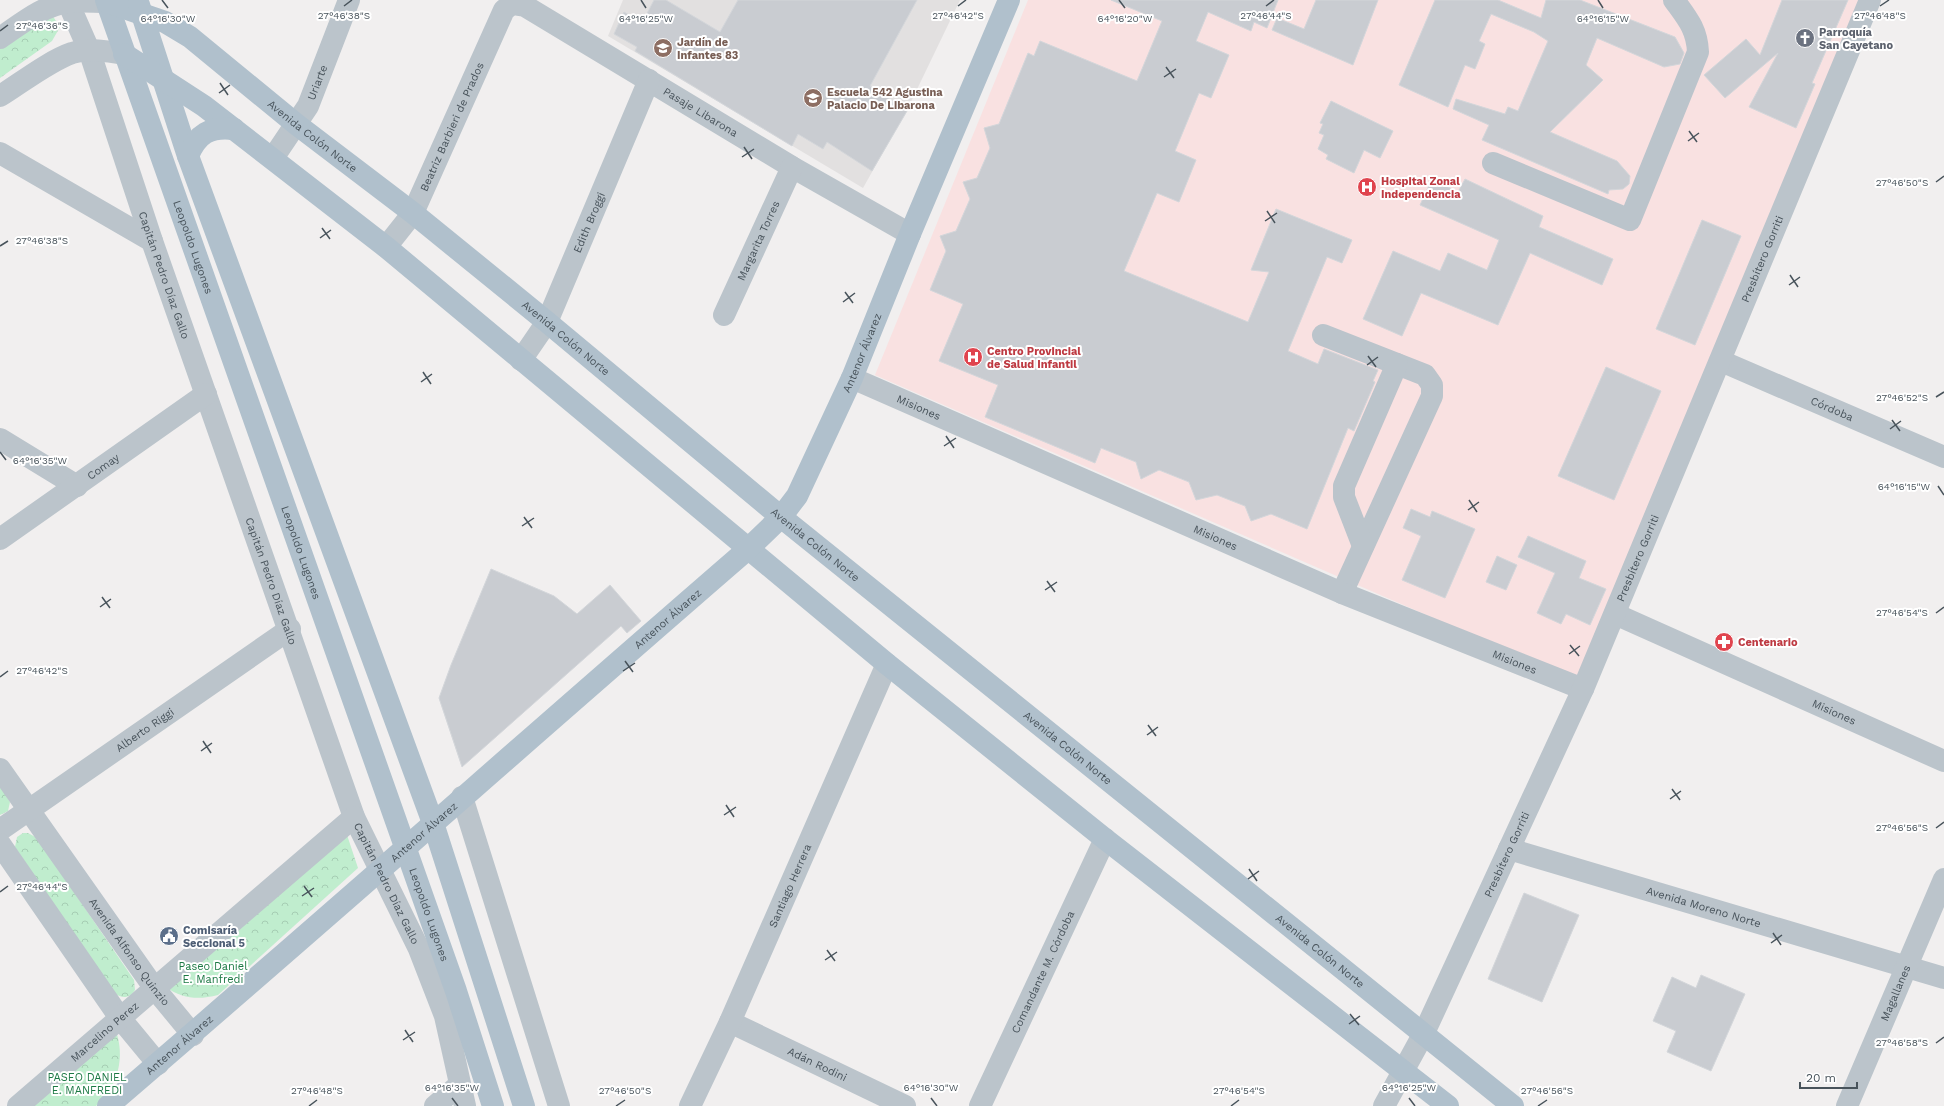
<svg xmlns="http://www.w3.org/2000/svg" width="1944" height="1106" viewBox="0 0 1944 1106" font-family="'Work Sans',sans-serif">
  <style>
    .education { fill: #e2e0e0 }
    .medical { fill: #f9e1e1 }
    .park { fill: url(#park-crowns) }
    .building { fill: #c9ccd1; stroke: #d3d6da }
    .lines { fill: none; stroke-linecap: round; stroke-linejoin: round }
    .minor { stroke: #bbc4cb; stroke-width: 22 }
    .major { stroke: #b0c0cc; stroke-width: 22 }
    .ticks { fill: none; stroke: #48535b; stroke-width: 1.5 }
    .labels { text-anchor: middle; stroke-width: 4; stroke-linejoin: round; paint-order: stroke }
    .worship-label { font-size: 11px; font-weight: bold; fill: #5b616d; stroke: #fff; text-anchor: start }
    .education-label { font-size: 11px; font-weight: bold; fill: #785e54; stroke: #fff; text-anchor: start }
    .street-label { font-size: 11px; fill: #48535b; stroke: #fff }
    .health-label { font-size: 11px; font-weight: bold; fill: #be3a42; stroke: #fff; text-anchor: start }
    .service-label { font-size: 11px; font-weight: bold; fill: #4e5e75; stroke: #fff; text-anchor: start }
    .park-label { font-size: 11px; fill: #1c7944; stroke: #fff }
    .ticks-label { font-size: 10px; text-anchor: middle; fill: #48535b; stroke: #fff; stroke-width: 4; stroke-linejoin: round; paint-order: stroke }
  </style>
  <defs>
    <pattern id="park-crowns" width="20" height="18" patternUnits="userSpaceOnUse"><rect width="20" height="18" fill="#c0edce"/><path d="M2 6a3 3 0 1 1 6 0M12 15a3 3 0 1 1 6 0" fill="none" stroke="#a6cdb3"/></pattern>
  </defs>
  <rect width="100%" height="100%" fill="#f1efef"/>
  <!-- education -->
  <polygon class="education" points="623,0 960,0 908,108 863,188 608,36"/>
  <!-- medical -->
  <polygon class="medical" points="1028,0 1860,0 1578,681 875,375"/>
  <!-- park -->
  <g class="park">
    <polygon points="52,15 60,27 52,41 0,78 0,45"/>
    <polygon points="0,785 10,802 8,811 0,815"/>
    <path d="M 345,829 L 358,868 L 218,995 C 199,1000 182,999 166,987 Z"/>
    <path d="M 23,833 L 28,833 L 37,838 L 134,980 L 135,990 C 128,1000 122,998 112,992 L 15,847 L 17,837 Z"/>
    <path d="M 115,1029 C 126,1056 118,1087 96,1106 L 26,1106 Z"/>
  </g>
  <!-- building -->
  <g class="building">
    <polygon points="654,0 666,0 720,32 738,0 917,0 870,86 907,111 872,171 827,142 823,149 798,134 792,146 635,51 637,47 614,34 624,12 642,23"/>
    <polygon points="1111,0 1278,0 1267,28 1254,22 1251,31 1208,12 1196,41 1229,55 1211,98 1199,93 1175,151 1196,160 1179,202 1157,193 1124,271 1248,322 1269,272 1251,270 1276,209 1352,240 1342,263 1327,257 1288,351 1318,364 1324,349 1378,370 1373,381 1375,382 1354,431 1348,428 1307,529 1271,514 1251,521 1245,506 1217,495 1196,500 1189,482 1159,470 1141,479 1136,462 1101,448 1095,463 985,417 998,385 939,361 963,304 930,290 946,251 940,236 956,231 970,199 963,182 977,178 990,148 984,128 999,124 1028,53 1034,56 1040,41 1137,81 1162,21"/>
    <polygon points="1316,0 1378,0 1353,65 1272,30 1277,18 1304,29"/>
    <polygon points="1435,0 1498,0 1541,18 1546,0 1580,0 1675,37 1684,53 1680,64 1664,67 1597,38 1586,65 1603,80 1550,132 1617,161 1630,176 1629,184 1623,189 1609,190 1608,194 1482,140 1489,125 1453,109 1456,99 1505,114 1508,107 1518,111 1548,41 1534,32 1491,14 1479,41 1485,44 1475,69 1465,65 1448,107 1399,85"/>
    <polygon points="1782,0 1848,0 1812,83 1815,84 1796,128 1749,107 1778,53 1725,98 1704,75 1746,39 1760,55"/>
    <polygon points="1331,101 1393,131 1380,158 1364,150 1354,173 1326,159 1328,155 1318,149 1324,135 1319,133 1323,124 1320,123"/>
    <polygon points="1432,179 1458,192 1465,179 1543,216 1539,227 1613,259 1602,285 1530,253 1498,325 1421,293 1402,336 1363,319 1393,251 1440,271 1448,253 1487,270 1499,240 1420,205"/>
    <polygon points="1702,220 1741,236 1695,345 1656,329"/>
    <polygon points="1606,367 1661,391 1614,500 1558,476"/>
    <polygon points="1411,509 1430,517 1432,511 1475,529 1445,598 1402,580 1421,536 1403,528"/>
    <polygon points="1528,536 1586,561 1579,578 1606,589 1590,625 1566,614 1561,624 1537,613 1555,573 1518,557"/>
    <polygon points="1497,556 1517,565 1506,590 1486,582"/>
    <polygon points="491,569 554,596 577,614 610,585 641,621 627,633 621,626 462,767 439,698 451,665"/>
    <polygon points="1524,893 1579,915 1542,1002 1488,979"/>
    <polygon points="1701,975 1745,994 1711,1071 1667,1052 1676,1031 1653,1021 1672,977 1696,988"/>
  </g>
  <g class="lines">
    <!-- minor -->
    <g class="minor">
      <path id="s1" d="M 67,0 L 89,50 L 152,241 L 354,817 L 419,949 L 445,1016 L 465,1106"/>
      <path d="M 0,38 C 21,24 43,5 69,2 C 81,1 94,2 107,2"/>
      <path d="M 0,96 C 21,83 49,61 72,53 C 89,48 107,51 124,54"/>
      <polyline points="0,153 152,241"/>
      <path id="s2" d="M 273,158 L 308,106 L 349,0"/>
      <path d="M 1493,163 L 1630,220 L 1698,52 C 1697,29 1687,18 1674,0"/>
      <path id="s3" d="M 386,247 L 413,213 L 504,10 L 512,4 L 525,6 L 792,167 L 910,234"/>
      <path id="s4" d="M 724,315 L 792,167"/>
      <polyline points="1323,335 1425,375 1432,385 1432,396 1342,593"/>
      <path id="s5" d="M 521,360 L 547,322 L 649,80"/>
      <path id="s6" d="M 1721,361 L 1944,457"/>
      <path id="s7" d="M 852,378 L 1342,593 L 1583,689"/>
      <polyline points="0,439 77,486"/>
      <path id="s8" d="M 0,539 L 206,394"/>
      <polyline points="1363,546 1344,497 1344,486 1397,364"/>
      <path id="s9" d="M 1615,614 L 1944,761"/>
      <path id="s10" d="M 0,769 L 155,989 L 193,1035"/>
      <polyline points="462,797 559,1106"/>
      <path id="s11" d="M 0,830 L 290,629"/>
      <polyline points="0,844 120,1018 158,1064"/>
      <path id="s12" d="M 1509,849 L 1944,978"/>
      <path id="s13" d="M 730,1022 L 905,1106"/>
      <path id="s14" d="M 18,1106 L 354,817"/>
      <polyline points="435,1106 459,1085"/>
      <path id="s15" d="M 690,1106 L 730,1022 L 887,664"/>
      <path id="s16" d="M 980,1106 L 1105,839"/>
      <path id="s17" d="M 1384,1106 L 1424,1033 L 1583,689 L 1870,0"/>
      <path id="s18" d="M 1847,1106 L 1944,879"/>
    </g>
    <!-- major -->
    <g class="major">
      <path id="s19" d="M 106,0 L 456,991 L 493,1106"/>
      <path id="s20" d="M 107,2 L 165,22 L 190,37 L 296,124 L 413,213 L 547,322 L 781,517 L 1513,1106"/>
      <polyline points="139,5 188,156 433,823 524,1106"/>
      <polyline points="124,54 204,106 386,247 887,664 1105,839 1448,1106"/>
      <path d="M 188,156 C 197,134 210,126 234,129"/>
      <path id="s21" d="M 108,1106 C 323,922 534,734 748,549 L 781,517 L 797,496 L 852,378 L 910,234 L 1009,0"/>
    </g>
  </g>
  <!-- ticks -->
  <path class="ticks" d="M 162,0 L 168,8M 641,0 L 646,8M 1119,0 L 1125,8M 1598,0 L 1603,8M 344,6 L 352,0M 958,6 L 966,0M 1266,6 L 1274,0M 1880,6 L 1889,0M 0,31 L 8,25M 1166,67 L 1174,78M 1164,77 L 1176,69M 220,83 L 228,95M 219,93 L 230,85M 1689,131 L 1697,142M 1688,141 L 1699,133M 744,147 L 752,159M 742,157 L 754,149M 1936,182 L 1944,176M 1267,211 L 1275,223M 1265,221 L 1277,213M 322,228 L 330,239M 320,238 L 331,230M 0,246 L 8,241M 1790,275 L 1798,287M 1789,285 L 1800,277M 845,292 L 853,303M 843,302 L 855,293M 1368,356 L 1376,367M 1367,365 L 1378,357M 423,372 L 431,384M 421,382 L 432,374M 1936,397 L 1944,392M 1892,420 L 1900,431M 1890,429 L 1901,421M 946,436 L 954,448M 944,446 L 956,438M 0,452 L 6,460M 1938,486 L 1944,495M 1469,500 L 1477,512M 1468,510 L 1479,502M 524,517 L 532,528M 522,526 L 534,518M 1047,581 L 1055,592M 1045,590 L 1057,582M 102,597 L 110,608M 100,607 L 111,599M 1936,613 L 1944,607M 1570,645 L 1579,656M 1569,654 L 1580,646M 625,661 L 633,672M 623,671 L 635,663M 0,677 L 8,671M 1148,725 L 1156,736M 1147,735 L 1158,727M 203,741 L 211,753M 201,751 L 212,743M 1672,789 L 1680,800M 1670,799 L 1681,791M 726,805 L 734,817M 724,815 L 736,807M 1936,828 L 1944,822M 1249,869 L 1257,881M 1248,879 L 1259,871M 304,886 L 312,897M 0,892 L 8,886M 302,896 L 314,888M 1773,933 L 1781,945M 1771,943 L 1782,935M 827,950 L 835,961M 825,960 L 837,952M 1350,1014 L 1359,1025M 1349,1024 L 1360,1016M 405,1030 L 413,1042M 403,1040 L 415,1032M 1936,1043 L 1944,1037M 452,1098 L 458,1106M 931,1098 L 937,1106M 1409,1098 L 1415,1106M 309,1106 L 317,1100M 616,1106 L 625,1100M 1231,1106 L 1239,1100M 1538,1106 L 1547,1100"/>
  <!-- icons -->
  <defs>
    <symbol id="church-disc" viewBox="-11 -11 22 22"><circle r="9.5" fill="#6b7280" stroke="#fff"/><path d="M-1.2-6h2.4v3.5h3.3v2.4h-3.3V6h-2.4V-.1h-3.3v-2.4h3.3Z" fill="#fff"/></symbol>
    <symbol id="school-disc" viewBox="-11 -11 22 22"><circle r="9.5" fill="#8d6e63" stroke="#fff"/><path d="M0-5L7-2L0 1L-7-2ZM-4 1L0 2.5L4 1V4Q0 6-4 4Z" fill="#fff"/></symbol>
    <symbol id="hospital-disc" viewBox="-11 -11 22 22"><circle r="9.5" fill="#e0444e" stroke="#fff"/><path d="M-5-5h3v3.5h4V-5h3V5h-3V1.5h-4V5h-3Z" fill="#fff"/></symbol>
    <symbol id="pharmacy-disc" viewBox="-11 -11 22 22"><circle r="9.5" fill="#e0444e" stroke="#fff"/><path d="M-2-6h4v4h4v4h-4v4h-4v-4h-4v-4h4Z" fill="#fff"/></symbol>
    <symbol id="civic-disc" viewBox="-11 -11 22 22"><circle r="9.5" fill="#5c6f8a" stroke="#fff"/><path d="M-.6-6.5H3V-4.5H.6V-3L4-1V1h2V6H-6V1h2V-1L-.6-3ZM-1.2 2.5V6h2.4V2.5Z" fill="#fff"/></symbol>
  </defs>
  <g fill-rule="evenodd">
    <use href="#church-disc" x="1794" y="27" width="22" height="22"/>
    <use href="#school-disc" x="652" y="37" width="22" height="22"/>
    <use href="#school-disc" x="802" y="87" width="22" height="22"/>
    <use href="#hospital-disc" x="1356" y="176" width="22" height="22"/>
    <use href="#hospital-disc" x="962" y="346" width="22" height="22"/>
    <use href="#pharmacy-disc" x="1713" y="631" width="22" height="22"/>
    <use href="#civic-disc" x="158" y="925" width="22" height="22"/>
  </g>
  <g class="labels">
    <!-- worship labels -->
    <g class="worship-label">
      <text x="1819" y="36">Parroquía<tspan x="1819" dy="13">San Cayetano</tspan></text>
    </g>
    <!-- education labels -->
    <g class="education-label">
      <text x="677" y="46">Jardín de<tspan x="677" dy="13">Infantes 83</tspan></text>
      <text x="827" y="96">Escuela 542 Agustina<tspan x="827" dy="13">Palacio De Libarona</tspan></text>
    </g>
    <!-- street labels -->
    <g class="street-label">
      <text dy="4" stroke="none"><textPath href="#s2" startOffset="88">Uriarte</textPath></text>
      <text dy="4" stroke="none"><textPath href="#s3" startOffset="494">Pasaje Libarona</textPath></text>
      <text dy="4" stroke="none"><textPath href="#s3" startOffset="138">Beatriz Barbieri de Prados</textPath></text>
      <text dy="4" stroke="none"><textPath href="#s20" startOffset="248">Avenida Colón Norte</textPath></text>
      <text dy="4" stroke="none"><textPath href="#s5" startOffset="154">Edith Broggi</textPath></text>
      <text dy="4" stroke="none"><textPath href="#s4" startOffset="82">Margarita Torres</textPath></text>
      <text dy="4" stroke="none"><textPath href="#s19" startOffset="262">Leopoldo Lugones</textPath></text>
      <text dy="4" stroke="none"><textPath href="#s17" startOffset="928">Presbítero Gorriti</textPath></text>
      <text dy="4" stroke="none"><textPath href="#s1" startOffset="292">Capitán Pedro Díaz Gallo</textPath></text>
      <text dy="4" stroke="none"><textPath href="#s20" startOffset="572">Avenida Colón Norte</textPath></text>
      <text dy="4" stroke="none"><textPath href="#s21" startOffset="1078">Antenor Álvarez</textPath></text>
      <text dy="4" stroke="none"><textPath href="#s7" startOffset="73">Misiones</textPath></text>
      <text dy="4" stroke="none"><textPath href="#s6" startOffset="121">Córdoba</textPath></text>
      <text dy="4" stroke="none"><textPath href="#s8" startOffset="126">Comay</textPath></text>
      <text dy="4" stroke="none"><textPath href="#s7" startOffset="397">Misiones</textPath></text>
      <text dy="4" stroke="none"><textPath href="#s20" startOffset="896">Avenida Colón Norte</textPath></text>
      <text dy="4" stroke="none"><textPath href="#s19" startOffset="586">Leopoldo Lugones</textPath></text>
      <text dy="4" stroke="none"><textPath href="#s17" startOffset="604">Presbítero Gorriti</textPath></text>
      <text dy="4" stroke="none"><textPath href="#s1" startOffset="616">Capitán Pedro Díaz Gallo</textPath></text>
      <text dy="4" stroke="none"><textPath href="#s21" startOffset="742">Antenor Álvarez</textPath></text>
      <text dy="4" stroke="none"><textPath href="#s7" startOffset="721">Misiones</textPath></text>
      <text dy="4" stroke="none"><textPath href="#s9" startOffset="240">Misiones</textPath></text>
      <text dy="4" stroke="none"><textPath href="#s11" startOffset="176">Alberto Riggi</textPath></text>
      <text dy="4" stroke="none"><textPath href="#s20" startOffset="1220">Avenida Colón Norte</textPath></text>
      <text dy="4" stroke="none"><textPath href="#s21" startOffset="418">Antenor Álvarez</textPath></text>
      <text dy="4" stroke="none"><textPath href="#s17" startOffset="280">Presbítero Gorriti</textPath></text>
      <text dy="4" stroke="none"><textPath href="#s1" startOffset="940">Capitán Pedro Díaz Gallo</textPath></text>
      <text dy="4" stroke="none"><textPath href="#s15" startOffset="242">Santiago Herrera</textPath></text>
      <text dy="4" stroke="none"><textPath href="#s12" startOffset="203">Avenida Moreno Norte</textPath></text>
      <text dy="4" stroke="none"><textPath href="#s19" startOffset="970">Leopoldo Lugones</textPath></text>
      <text dy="4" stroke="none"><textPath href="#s20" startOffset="1544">Avenida Colón Norte</textPath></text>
      <text dy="4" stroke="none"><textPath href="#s10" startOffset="224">Avenida Alfonso Quinzio</textPath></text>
      <text dy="4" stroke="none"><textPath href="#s16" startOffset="148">Comandante M. Córdoba</textPath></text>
      <text dy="4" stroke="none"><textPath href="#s18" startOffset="123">Magallanes</textPath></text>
      <text dy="4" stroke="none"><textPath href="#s14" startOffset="114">Marcelino Perez</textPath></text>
      <text dy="4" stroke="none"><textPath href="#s21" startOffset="94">Antenor Álvarez</textPath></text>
      <text dy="4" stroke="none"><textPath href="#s13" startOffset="97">Adán Rodini</textPath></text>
    </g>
    <!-- health labels -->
    <g class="health-label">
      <text x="1381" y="185">Hospital Zonal<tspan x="1381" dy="13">Independencia</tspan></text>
      <text x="987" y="355">Centro Provincial<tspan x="987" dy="13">de Salud Infantil</tspan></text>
      <text x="1738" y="646">Centenario</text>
    </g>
    <!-- service labels -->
    <g class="service-label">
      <text x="183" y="934">Comisaría<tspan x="183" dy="13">Seccional 5</tspan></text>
    </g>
    <!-- park labels -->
    <g class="park-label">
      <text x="213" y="970">Paseo Daniel<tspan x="213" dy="13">E. Manfredi</tspan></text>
      <text x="87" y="1081">PASEO DANIEL<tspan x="87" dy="13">E. MANFREDI</tspan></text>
    </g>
  </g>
  <g class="ticks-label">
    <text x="344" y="19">27°46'38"S</text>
    <text x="958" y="19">27°46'42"S</text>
    <text x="1266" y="19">27°46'44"S</text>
    <text x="1880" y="19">27°46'48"S</text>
    <text x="168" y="22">64°16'30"W</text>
    <text x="1125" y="22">64°16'20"W</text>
    <text x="1603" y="22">64°16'15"W</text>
    <text x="646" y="22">64°16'25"W</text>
    <text x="42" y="29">27°46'36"S</text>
    <text x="1902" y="186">27°46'50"S</text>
    <text x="42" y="244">27°46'38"S</text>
    <text x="1902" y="401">27°46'52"S</text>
    <text x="40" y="464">64°16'35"W</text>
    <text x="1904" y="490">64°16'15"W</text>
    <text x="1902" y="616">27°46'54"S</text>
    <text x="42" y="674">27°46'42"S</text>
    <text x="1902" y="831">27°46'56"S</text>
    <text x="42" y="890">27°46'44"S</text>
    <text x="1902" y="1046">27°46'58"S</text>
    <text x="452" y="1091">64°16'35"W</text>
    <text x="931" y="1091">64°16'30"W</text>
    <text x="1409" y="1091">64°16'25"W</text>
    <text x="317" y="1094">27°46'48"S</text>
    <text x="625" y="1094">27°46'50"S</text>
    <text x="1239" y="1094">27°46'54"S</text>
    <text x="1547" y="1094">27°46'56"S</text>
  </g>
  <!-- scale -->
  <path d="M1800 1082v6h57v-6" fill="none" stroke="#48535b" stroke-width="2"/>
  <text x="1806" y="1082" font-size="12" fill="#48535b" stroke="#ffffff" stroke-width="3" paint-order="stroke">20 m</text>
</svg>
